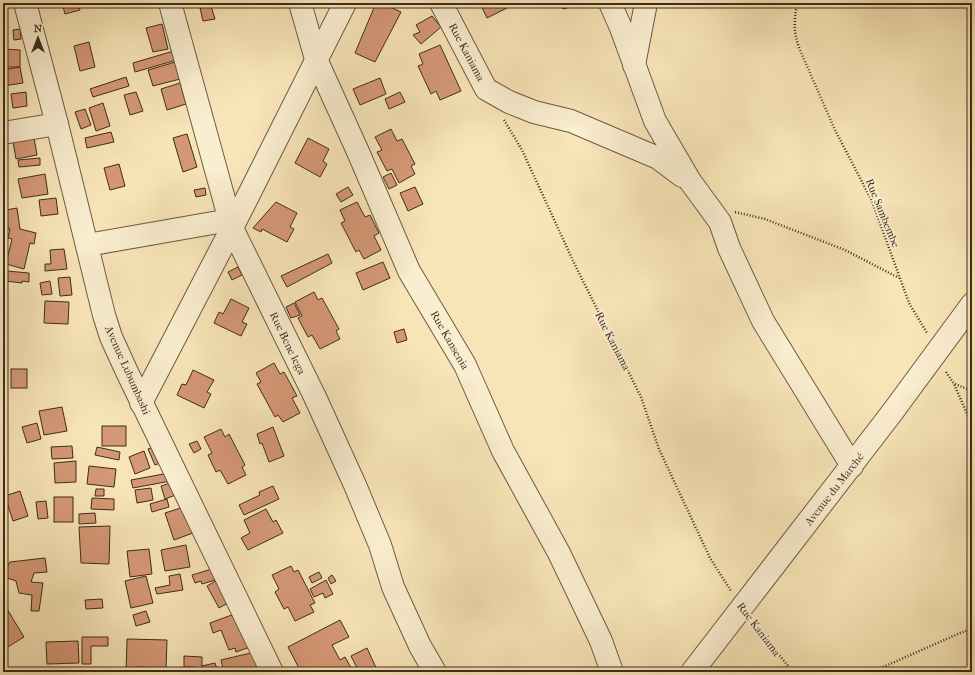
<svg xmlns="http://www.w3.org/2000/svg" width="975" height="675" viewBox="0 0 975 675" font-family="'IM FELL French Canon',serif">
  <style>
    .building { fill: #d59876; stroke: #3e2c1d }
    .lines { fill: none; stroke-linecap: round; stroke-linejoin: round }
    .minor-casing { stroke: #6c5a44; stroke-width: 24 }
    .path { stroke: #3e2c1d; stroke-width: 2.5; stroke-dasharray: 1 2; stroke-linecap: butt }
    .minor { stroke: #faeed0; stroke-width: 22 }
    .labels { text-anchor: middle; stroke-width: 4; stroke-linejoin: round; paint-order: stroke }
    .street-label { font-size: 11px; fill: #3e2c1d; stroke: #faeed0 }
  </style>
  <rect width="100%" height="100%" fill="#f8e5b7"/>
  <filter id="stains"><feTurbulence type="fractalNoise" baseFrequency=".005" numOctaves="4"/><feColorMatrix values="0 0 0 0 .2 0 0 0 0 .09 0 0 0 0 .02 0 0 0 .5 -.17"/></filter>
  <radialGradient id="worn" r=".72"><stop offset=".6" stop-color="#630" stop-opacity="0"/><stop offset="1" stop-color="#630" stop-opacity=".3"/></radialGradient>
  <!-- building -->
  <g class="building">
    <polygon points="62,3 78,3 80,10 65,14"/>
    <polygon points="376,3 381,3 401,12 375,62 355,53"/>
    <polygon points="480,3 504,3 507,8 487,18"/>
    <polygon points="561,3 573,3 573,6 563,9"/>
    <polygon points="211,6 215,19 203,21 200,8"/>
    <polygon points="432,16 441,27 421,44 413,35 420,32 416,25"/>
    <polygon points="162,24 168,49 153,52 146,28"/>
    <polygon points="20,29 21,39 14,40 13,30"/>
    <polygon points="89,42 95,67 80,71 74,46"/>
    <polygon points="440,45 461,91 440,100 436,91 431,94 418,66 423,64 419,54"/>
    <polygon points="3,49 20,50 20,67 3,67"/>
    <polygon points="177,50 180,59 135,72 133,63"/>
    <polygon points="179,61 184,78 153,86 148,70"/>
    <polygon points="20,67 23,83 3,86 3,70"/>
    <polygon points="126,77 129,86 93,97 90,89"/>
    <polygon points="380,78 386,94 360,105 353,89"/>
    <polygon points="180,83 186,104 167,110 161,89"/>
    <polygon points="26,92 27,106 13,108 11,94"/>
    <polygon points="136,92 143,111 130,115 124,95"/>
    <polygon points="400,92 405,102 389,109 385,99"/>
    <polygon points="103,103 110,126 96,131 89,108"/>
    <polygon points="85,109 91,125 81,129 75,112"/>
    <polygon points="391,129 397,141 402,139 415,164 411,166 415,174 399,183 392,169 387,171 377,152 382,150 375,137"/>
    <polygon points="33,132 37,155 16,159 12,136"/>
    <polygon points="111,132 114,142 87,148 85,138"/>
    <polygon points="187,134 197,167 183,172 173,138"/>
    <polygon points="308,138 329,149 323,161 327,164 320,177 295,163"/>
    <polygon points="40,158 40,165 19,167 18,160"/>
    <polygon points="119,164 125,186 110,190 104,168"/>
    <polygon points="391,173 397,185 389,189 383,177"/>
    <polygon points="45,174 48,194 22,198 18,179"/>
    <polygon points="3,187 7,188 4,208 3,208"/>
    <polygon points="348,187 353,195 341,202 336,194"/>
    <polygon points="415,187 423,204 408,211 400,193"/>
    <polygon points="205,188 206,195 196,197 194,190"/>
    <polygon points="56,198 58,214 41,216 39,200"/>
    <polygon points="276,202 297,213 290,227 294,229 287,242 262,229 261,232 253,228"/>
    <polygon points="357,202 365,217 370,215 379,233 374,236 381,250 364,259 359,250 356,252 341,223 345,221 340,210"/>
    <polygon points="17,208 20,229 36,233 34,244 30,243 24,269 6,264 12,239 8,238 10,229 8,229 6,210"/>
    <polygon points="64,249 67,269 45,271 45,264 51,264 50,250"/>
    <polygon points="328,254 332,263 287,287 281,276"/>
    <polygon points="383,262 390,278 363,290 356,273"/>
    <polygon points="238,267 242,275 232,280 228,272"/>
    <polygon points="7,271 29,273 29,282 22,281 22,283 6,281"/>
    <polygon points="70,277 72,295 60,296 58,278"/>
    <polygon points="50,281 52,294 42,295 40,283"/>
    <polygon points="314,292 318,300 322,298 339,329 336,331 340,339 320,349 312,335 308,337 298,318 302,316 295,302"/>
    <polygon points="231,299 249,308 242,322 247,324 241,336 214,323 219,312 223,314"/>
    <polygon points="45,301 69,302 68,324 44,323"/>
    <polygon points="294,303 300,315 291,318 286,307"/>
    <polygon points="404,329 407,340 397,343 394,332"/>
    <polygon points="274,363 280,374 284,372 297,396 292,398 300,413 283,422 278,415 275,417 257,384 261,382 256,373"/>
    <rect x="11" y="369" width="16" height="19"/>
    <polygon points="193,370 214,380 207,392 211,394 204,408 177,395 182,384 186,385"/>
    <polygon points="3,376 6,402 3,403"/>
    <polygon points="62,407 67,431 44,435 39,411"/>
    <polygon points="37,423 41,439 27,443 22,427"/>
    <rect x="102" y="426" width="24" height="20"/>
    <polygon points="273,427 284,456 269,462 262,443 260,444 257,434"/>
    <polygon points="221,429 225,437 229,434 245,465 242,467 246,475 228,484 220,470 216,472 208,455 212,453 204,437"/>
    <polygon points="197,441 201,449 194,453 189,444"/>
    <polygon points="158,445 165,461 155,465 148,449"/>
    <polygon points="72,446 73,458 52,459 51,447"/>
    <polygon points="97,447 120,452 119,460 95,455"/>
    <polygon points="144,451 150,468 135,474 129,457"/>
    <polygon points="76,461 76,482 55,483 54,463"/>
    <polygon points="89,466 116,469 114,487 87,484"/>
    <polygon points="169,473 171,481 133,488 131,480"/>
    <polygon points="173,482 178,494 165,499 161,486"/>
    <polygon points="273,486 279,499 244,515 239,505 260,495 259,492"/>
    <polygon points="151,488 153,500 137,503 135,490"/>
    <polygon points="96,489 104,489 104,496 95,496"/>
    <polygon points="20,491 28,516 13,521 5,496"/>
    <rect x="54" y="497" width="19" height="25"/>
    <polygon points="92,498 114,499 114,510 91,509"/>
    <polygon points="167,499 169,507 152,512 150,504"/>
    <polygon points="46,501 48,518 38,519 36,502"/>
    <polygon points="184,507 193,533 174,540 165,513"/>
    <polygon points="266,509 273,522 276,520 283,533 248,550 241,538 250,533 244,520"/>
    <polygon points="95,513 96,523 79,524 79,514"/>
    <polygon points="110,526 109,564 81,563 79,527"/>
    <polygon points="186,545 190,567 165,571 161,550"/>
    <polygon points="149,549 152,574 130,577 127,551"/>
    <polygon points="45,558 47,572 34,573 31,582 43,583 39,611 31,611 32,595 19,593 16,581 7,578 6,589 3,589 3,570 5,570 10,562"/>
    <polygon points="291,566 294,572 298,570 315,603 310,605 314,612 295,621 288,607 284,609 275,592 279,589 272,575"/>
    <polygon points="212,569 215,580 202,584 201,581 195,583 192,575"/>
    <polygon points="319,572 322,578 312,583 309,577"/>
    <polygon points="180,574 183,590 157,594 155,588 170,585 169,576"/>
    <polygon points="332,575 336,581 331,584 328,578"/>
    <polygon points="146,576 153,603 131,608 125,581"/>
    <polygon points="217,580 230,602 219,608 207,586"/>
    <polygon points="326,580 333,594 325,598 323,593 314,597 310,589"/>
    <polygon points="102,599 103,608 86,609 85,600"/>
    <polygon points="7,609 24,637 3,650 3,611"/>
    <polygon points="146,611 150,622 136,626 133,615"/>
    <polygon points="237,613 250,647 236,652 235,648 229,650 221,630 213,633 210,623"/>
    <polygon points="340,620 349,637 332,645 340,660 345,657 353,671 301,672 288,647"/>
    <polygon points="82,637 108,637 108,646 91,646 91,664 82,664"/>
    <polygon points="127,639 167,640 166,668 136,667 136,672 126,672"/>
    <polygon points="78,641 79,663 47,664 46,642"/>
    <polygon points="367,648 378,672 359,672 351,656"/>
    <polygon points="255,652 260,672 224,672 221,660"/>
    <polygon points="184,656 202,657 202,672 194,672 194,667 184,667"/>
    <polygon points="215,663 218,672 203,672 202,666"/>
  </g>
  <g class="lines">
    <defs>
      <g id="minor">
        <polyline points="25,3 57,124 104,315 111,337 127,372 272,672"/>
        <polyline points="170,3 232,228 315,397 355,485 380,545 393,587 420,646 435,672"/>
        <polyline points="300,3 316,59 359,154 409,271 465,365 503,451 559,553 601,641 612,672"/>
        <polyline points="441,3 486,89 509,102 534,112 571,121 658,158 682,176"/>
        <polyline points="610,3 621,28 655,121 690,181 720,222 729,248 763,321 852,466"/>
        <polyline points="634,65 646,3"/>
        <polyline points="3,133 57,124"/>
        <polyline points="87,245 230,220"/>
        <polyline points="141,403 232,228 345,3"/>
        <polyline points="692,672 891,414 972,304"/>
      </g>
    </defs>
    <!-- minor casing -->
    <use href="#minor" class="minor-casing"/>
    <!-- path -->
    <g class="path">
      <path d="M 797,3 C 794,22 793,32 800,50 L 835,130 L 872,201 L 909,303 L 927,333"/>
      <polyline points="504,120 522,150 575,265 641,397 659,449 710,558 731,591"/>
      <polyline points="735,212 765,219 845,250 899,278"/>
      <polyline points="946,372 954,384 972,425"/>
      <polyline points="955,384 972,391"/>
      <polyline points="753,623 793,672"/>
      <polyline points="872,672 960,633 972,629"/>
    </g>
    <!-- minor -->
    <use href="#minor" class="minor"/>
  </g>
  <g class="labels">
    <!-- street labels -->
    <g class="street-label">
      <text transform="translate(467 52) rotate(62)" y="4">Rue Kaniama</text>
      <text transform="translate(883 213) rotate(68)" y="4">Rue Sambembe</text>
      <text transform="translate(450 340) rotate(60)" y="4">Rue Kansenia</text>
      <text transform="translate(613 341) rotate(63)" y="4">Rue Kaniama</text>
      <text transform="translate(288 343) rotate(64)" y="4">Rue Bene lega</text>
      <text transform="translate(128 370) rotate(66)" y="4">Avenue Lubumbashi</text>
      <text transform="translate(834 489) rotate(-52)" y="4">Avenue du Marché</text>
      <text transform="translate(759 629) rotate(53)" y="4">Rue Kaniama</text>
    </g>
  </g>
  <!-- margin -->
  <rect width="975" height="675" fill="none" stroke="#f8e5b7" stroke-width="16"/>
  <rect x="4" y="4" width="967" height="667" fill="none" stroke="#3e2c1d" stroke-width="2"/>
  <rect x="8" y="8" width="959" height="659" fill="none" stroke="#3e2c1d"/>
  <!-- north arrow -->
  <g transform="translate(38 38)" stroke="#faeed0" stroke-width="3" paint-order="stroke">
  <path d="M0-3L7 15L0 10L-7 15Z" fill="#3e2c1d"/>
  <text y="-6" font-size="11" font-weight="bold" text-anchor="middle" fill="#3e2c1d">N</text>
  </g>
  <rect width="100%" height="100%" filter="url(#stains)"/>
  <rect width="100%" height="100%" fill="url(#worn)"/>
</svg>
